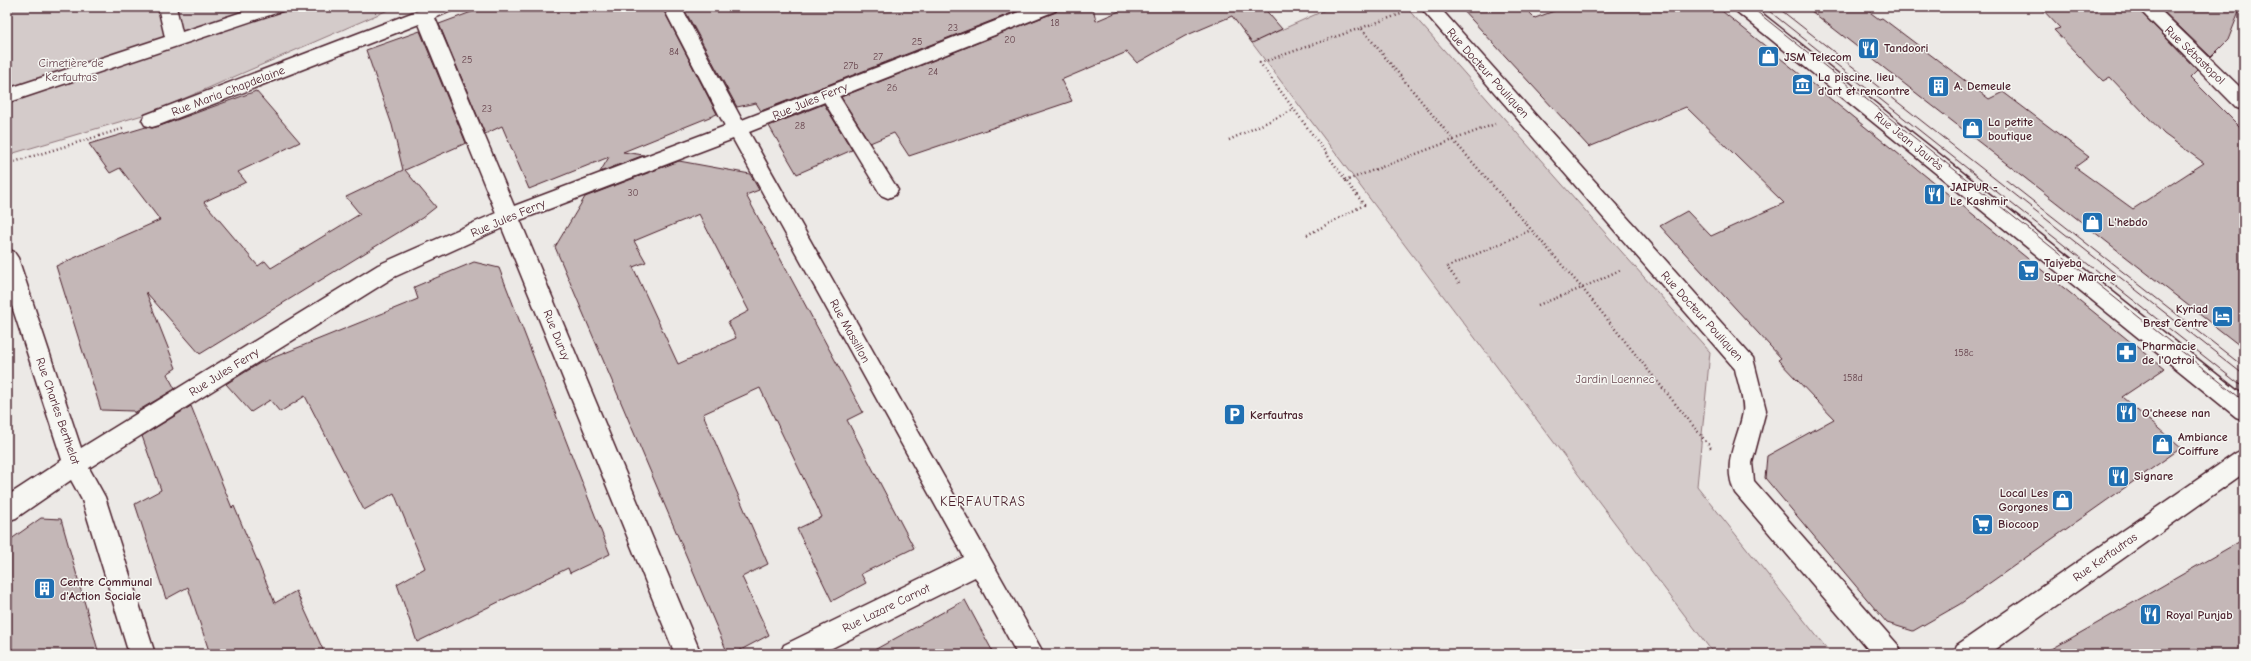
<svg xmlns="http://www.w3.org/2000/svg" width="2251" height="661" viewBox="0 0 2251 661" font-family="'Comic Neue',sans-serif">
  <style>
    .green { fill: #d4cbca; stroke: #8f757a }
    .building { fill: #c4b7b7; stroke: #4a1f2b; fill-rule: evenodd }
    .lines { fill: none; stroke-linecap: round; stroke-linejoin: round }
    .service-casing { stroke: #4a1f2b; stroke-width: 3 }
    .minor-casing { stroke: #4a1f2b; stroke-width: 3 }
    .tertiary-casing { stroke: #4a1f2b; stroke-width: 3 }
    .secondary-casing { stroke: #4a1f2b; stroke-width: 3 }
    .path { stroke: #4a1f2b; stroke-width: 2.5; stroke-dasharray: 1 3; stroke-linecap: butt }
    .service { fill: #f6f6f2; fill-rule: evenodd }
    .minor { fill: #f6f6f2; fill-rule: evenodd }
    .tertiary { fill: #f6f6f2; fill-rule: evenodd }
    .secondary { fill: #f6f6f2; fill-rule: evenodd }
    .tram { stroke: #4a1f2b; stroke-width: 1 }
    .labels { text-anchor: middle; stroke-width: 3; stroke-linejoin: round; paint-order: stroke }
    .number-label { font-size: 10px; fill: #68454e }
    .poi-label { font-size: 12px; font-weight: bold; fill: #4a1f2b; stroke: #f6f6f2; text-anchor: start }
    .street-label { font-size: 12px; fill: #4a1f2b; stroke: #f6f6f2 }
    .park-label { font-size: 12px; fill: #6c4a53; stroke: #f6f6f2 }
    .neighbourhood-label { font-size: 13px; letter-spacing: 1px; fill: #4a1f2b; stroke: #f6f6f2 }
  </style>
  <rect width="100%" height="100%" fill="#ece9e6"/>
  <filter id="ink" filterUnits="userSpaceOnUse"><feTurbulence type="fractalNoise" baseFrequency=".025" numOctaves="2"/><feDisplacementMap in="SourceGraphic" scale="8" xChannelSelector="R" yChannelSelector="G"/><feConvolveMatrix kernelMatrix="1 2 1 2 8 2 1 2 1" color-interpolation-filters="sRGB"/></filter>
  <g filter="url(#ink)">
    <!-- green -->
    <g class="green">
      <polygon points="7,7 395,7 153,112 7,155"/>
      <polygon points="1332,7 1406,7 1710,352 1697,486 1831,654 1714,654 1252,43"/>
    </g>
    <!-- building -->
    <g class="building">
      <polygon points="485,7 662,7 717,114 623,152 644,155 600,172 609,157 529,189 502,126 485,134 439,24"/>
      <polygon points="683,7 1027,7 761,111 756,103 737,107"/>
      <polygon points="1059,7 1093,7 1096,21 1129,7 1252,7 1242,12 1254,7 1263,7 1282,29 1252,43 1232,16 1185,36 1137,63 1127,52 1061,80 1072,101 909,156 894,133 870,143 841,97 1056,12"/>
      <polygon points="1460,7 1524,7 1535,18 1565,7 1717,7 2164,369 2122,397 2181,448 1960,604 1913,631 1887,623 1765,478 1767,456 1834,419 1778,360 1781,358 1660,226 1687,211 1711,236 1784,203 1686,107 1589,147"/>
      <polygon points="1806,7 1863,7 1879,19 1882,18 1989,99 2003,92 2089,157 2075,167 2133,209 2204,163 2164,134 2110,77 2103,81 2054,30 2060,28 2040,7 2136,7 2197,70 2190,77 2244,131 2244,349"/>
      <polygon points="2159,7 2241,7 2228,40 2211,57"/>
      <polygon points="420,31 466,143 405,170 436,207 422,218 200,354 146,292 176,368 167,374 175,389 134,413 134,411 101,410 56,266 160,220 120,168 110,173 89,144 146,127 152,128 160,126 256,91 300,142 238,172 246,182 204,202 258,266 265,261 271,268 360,214 346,197 403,170 392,125 366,50"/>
      <polygon points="824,104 852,150 797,174 769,126"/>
      <path d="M 679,161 L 750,174 L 759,190 L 746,195 L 863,412 L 847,420 L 914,548 L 861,574 L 866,583 L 832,601 L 797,529 L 822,517 L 760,388 L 703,414 L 768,564 L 742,577 L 769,635 L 733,654 L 728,654 L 555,247 L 585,197 ZM 699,214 L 749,311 L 728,322 L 736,338 L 678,364 L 633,267 L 646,262 L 634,241 Z"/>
      <polygon points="474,262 499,268 610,554 570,573 568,568 417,642 397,584 425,568 394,493 364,510 305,396 280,412 270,400 251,412 226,384 260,363 418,299 414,287"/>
      <polygon points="191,406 232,508 234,506 275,603 296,591 325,654 210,654 188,587 166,599 135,504 161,490 142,436"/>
      <polygon points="41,518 61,519 99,654 13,654 7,631 7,542"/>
      <polygon points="2244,539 2244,654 2043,654 2096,624"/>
      <polygon points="965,600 994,654 867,654"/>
    </g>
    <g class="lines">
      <defs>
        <g id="service">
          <polygon points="158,7 176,7 182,32 257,7 285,7 282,11 7,103 7,89 165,37"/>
          <polygon points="828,86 834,88 895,185 898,190 895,195 888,198 881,195 819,93 822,88"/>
        </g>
        <g id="minor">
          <polygon points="427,7 454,7 451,11 435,18 514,206 725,126 663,7 681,7 742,120 1031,7 1058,7 1055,11 749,132 1044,654 1017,654 975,577 820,654 780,654 784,645 964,557 733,139 520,220 701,654 675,654 502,228 394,277 89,468 105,497 155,654 129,654 82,500 71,480 16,518 7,521 7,496 62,460 7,291 7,249 14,252 18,258 81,448 378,265 496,213 419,24 159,125 152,127 145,125 142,120 145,115"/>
          <path d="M 1420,7 L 1439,7 L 1753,358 L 1766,410 L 1752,463 L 1754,481 L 1898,645 L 1902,654 L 1872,654 L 1735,493 C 1721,462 1738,441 1743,412 C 1745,402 1737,380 1735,369 Z"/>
        </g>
        <g id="tertiary">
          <polygon points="1733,7 1754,7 2244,396 2244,420 2236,417 1736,11"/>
          <polygon points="2244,449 2244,473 1988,654 1953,654 1957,645 2236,453"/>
        </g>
        <polygon id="secondary" points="2137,7 2157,7 2244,91 2244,110 2237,108"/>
      </defs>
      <!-- service casing -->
      <use href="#service" class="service-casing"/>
      <!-- minor casing -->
      <use href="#minor" class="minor-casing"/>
      <!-- tertiary casing -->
      <use href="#tertiary" class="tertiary-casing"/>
      <!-- secondary casing -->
      <use href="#secondary" class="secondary-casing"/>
      <!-- path -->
      <g class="path">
        <polyline points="1362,29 1454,141 1582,288 1711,448"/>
        <polyline points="1229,140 1293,110"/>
        <polyline points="7,164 125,128"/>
        <polyline points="1345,181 1495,124"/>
        <polyline points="1307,235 1364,205 1260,63 1401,14"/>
        <polyline points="1459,283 1447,267 1531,230"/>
        <polyline points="1538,305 1582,288 1622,269"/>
      </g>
      <!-- service -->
      <use href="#service" class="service"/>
      <!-- minor -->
      <use href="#minor" class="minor"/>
      <!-- tertiary -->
      <use href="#tertiary" class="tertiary"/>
      <!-- secondary -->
      <use href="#secondary" class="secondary"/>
      <!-- tram -->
      <g class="tram">
        <polyline points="1751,7 2244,401"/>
        <polyline points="1764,7 2244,388"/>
        <polyline points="1777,7 2244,375"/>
        <polyline points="2006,180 2244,367"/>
      </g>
    </g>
  </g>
  <!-- icons -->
  <defs>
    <symbol id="restaurant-square" viewBox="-11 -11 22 22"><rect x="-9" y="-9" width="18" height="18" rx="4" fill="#1f6fb2" stroke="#f6f6f2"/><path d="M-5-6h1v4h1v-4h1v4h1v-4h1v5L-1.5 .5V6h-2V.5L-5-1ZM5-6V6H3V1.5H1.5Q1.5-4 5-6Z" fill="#fff"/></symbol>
    <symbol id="shop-square" viewBox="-11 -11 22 22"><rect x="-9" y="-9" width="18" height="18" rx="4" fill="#1f6fb2" stroke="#f6f6f2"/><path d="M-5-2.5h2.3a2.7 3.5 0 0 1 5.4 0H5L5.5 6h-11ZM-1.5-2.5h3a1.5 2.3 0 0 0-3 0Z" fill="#fff"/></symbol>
    <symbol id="museum-square" viewBox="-11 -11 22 22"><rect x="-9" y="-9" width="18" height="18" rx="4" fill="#1f6fb2" stroke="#f6f6f2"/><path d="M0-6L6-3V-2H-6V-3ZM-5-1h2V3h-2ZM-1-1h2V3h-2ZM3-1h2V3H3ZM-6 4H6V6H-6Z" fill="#fff"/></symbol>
    <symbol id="building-square" viewBox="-11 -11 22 22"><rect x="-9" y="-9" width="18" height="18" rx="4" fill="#1f6fb2" stroke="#f6f6f2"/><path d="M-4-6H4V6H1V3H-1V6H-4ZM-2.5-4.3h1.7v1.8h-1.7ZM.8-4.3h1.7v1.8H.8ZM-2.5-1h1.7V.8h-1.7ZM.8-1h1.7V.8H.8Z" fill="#fff"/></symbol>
    <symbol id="supermarket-square" viewBox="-11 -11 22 22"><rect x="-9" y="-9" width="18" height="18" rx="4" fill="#1f6fb2" stroke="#f6f6f2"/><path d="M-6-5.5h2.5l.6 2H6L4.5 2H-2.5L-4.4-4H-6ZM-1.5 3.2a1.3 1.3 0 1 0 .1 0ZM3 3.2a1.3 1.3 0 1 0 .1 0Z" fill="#fff"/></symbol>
    <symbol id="hotel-square" viewBox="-11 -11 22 22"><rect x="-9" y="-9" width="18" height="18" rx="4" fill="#1f6fb2" stroke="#f6f6f2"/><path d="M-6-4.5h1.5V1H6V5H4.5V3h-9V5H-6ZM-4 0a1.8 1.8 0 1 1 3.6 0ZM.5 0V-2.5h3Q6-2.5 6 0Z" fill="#fff"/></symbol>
    <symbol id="pharmacy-square" viewBox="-11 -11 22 22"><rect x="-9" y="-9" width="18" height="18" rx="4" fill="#1f6fb2" stroke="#f6f6f2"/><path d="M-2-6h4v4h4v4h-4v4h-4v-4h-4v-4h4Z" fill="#fff"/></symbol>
    <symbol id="parking-square" viewBox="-11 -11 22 22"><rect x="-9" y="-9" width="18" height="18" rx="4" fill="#1f6fb2" stroke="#f6f6f2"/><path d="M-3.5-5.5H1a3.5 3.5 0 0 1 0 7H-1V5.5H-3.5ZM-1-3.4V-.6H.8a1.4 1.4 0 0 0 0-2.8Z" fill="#fff"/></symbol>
  </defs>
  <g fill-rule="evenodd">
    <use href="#restaurant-square" x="1856" y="36" width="25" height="25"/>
    <use href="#shop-square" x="1756" y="44" width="25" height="25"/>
    <use href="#museum-square" x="1790" y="72" width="25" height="25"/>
    <use href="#building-square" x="1926" y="74" width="25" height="25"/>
    <use href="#shop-square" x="1960" y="116" width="25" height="25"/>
    <use href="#restaurant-square" x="1922" y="182" width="25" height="25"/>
    <use href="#shop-square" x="2080" y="210" width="25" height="25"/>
    <use href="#supermarket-square" x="2016" y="258" width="25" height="25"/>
    <use href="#hotel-square" x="2210" y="304" width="25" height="25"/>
    <use href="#pharmacy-square" x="2114" y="340" width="25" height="25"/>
    <use href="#restaurant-square" x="2114" y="400" width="25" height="25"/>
    <use href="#parking-square" x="1222" y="402" width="25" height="25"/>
    <use href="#shop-square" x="2150" y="432" width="25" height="25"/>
    <use href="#restaurant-square" x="2106" y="464" width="25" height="25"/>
    <use href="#shop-square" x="2050" y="488" width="25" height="25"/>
    <use href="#supermarket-square" x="1970" y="512" width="25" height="25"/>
    <use href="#building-square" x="32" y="576" width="25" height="25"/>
    <use href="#restaurant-square" x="2138" y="602" width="25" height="25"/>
  </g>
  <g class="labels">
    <!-- number labels -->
    <g class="number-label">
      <text x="1055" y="26">18</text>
      <text x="953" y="31">23</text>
      <text x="1010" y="43">20</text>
      <text x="917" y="45">25</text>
      <text x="674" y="55">84</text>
      <text x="878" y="60">27</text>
      <text x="467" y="63">25</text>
      <text x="851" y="69">27b</text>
      <text x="933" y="75">24</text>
      <text x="892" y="91">26</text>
      <text x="487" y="112">23</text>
      <text x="800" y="129">28</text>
      <text x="633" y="196">30</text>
      <text x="1964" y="356">158c</text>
      <text x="1853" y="381">158d</text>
    </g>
    <!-- poi labels -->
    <g class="poi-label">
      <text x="1884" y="52">Tandoori</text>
      <text x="1784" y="61">JSM Telecom</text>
      <text x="1818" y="81">La piscine, lieu<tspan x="1818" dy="14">d'art et rencontre</tspan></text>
      <text x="1954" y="90">A. Demeule</text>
      <text x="1988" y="126">La petite<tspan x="1988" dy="14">boutique</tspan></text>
      <text x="1950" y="191">JAIPUR -<tspan x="1950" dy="14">Le Kashmir</tspan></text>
      <text x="2108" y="226">L'hebdo</text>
      <text x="2044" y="267">Taiyeba<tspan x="2044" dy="14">Super Marche</tspan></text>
      <text x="2208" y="313" text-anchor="end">Kyriad<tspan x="2208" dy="14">Brest Centre</tspan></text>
      <text x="2142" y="350">Pharmacie<tspan x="2142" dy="14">de l'Octroi</tspan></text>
      <text x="2142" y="417">O'cheese nan</text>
      <text x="1250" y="419">Kerfautras</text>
      <text x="2178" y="441">Ambiance<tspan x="2178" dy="14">Coiffure</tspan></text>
      <text x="2134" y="480">Signare</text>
      <text x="2048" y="497" text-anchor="end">Local Les<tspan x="2048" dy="14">Gorgones</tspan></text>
      <text x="1998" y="528">Biocoop</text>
      <text x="60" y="586">Centre Communal<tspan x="60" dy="14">d'Action Sociale</tspan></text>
      <text x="2166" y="619">Royal Punjab</text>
    </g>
    <!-- street labels -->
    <g class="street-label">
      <text transform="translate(2195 55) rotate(44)" y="4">Rue Sébastopol</text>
      <text transform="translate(1488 73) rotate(48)" y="4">Rue Docteur Pouliquen</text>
      <text transform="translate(228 91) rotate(-21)" y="4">Rue Maria Chapdelaine</text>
      <text transform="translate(810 101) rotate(-22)" y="4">Rue Jules Ferry</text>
      <text transform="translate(1909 141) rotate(39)" y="4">Rue Jean Jaurès</text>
      <text transform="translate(508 218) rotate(-23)" y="4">Rue Jules Ferry</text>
      <text transform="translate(1702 316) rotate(48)" y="4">Rue Docteur Pouliquen</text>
      <text transform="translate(850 331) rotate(61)" y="4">Rue Massillon</text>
      <text transform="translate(557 335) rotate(68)" y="4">Rue Duruy</text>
      <text transform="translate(224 372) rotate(-32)" y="4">Rue Jules Ferry</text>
      <text transform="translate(58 411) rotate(71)" y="4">Rue Charles Berthelot</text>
      <text transform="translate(2105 557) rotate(-35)" y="4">Rue Kerfautras</text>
      <text transform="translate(886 608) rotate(-26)" y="4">Rue Lazare Carnot</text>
    </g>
    <!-- park labels -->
    <g class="park-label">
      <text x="71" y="67">Cimetière de<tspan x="71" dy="14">Kerfautras</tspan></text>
      <text x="1615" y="383">Jardin Laennec</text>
    </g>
    <!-- neighbourhood labels -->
    <g class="neighbourhood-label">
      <text x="983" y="506">KERFAUTRAS</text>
    </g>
  </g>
  <!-- margin -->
  <rect width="2251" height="661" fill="none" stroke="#f6f6f2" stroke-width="24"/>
  <rect x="12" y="12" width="2227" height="637" fill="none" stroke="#4a1f2b" stroke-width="1.5" filter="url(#ink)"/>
</svg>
